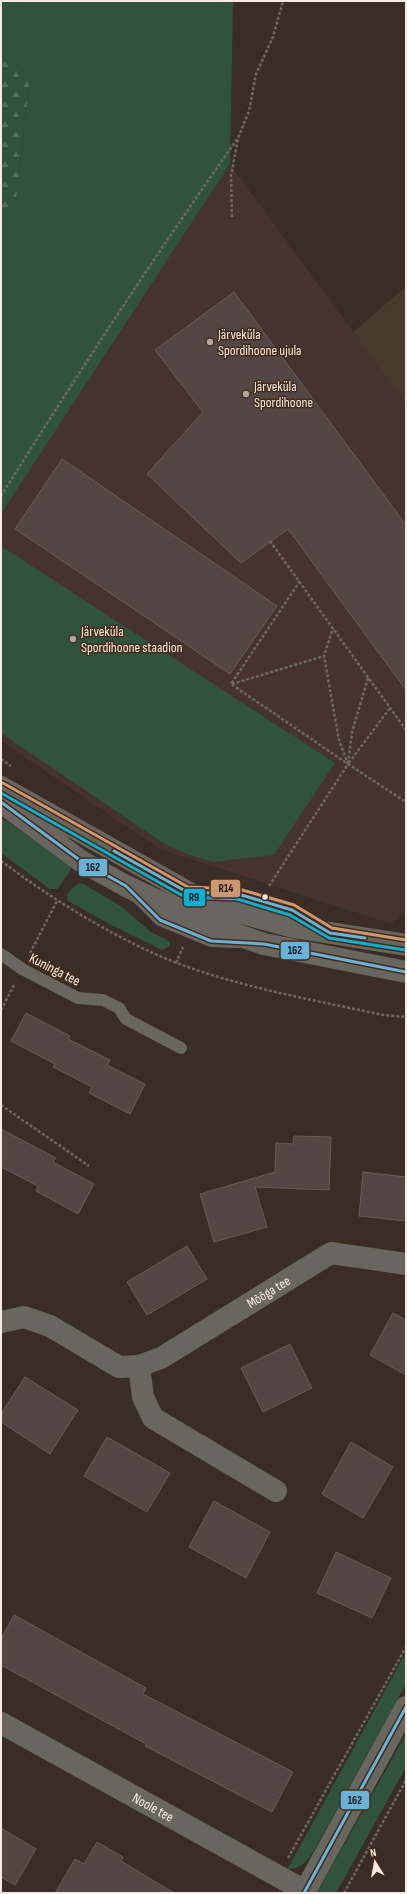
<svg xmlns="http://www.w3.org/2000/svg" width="407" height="1894" font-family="'Sofia Sans Condensed',sans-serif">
<defs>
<pattern id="forest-firs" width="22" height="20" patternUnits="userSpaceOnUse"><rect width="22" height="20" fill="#30543b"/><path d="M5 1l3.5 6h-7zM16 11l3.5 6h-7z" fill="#4f6d57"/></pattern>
</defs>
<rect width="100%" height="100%" fill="#3a2d25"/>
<path fill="#48392d" d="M406,287V404L353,332Z"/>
<path fill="#46332f" d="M230,164L406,404V909L392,924L160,849L1,741V514Z"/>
<path fill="#30543b" d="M1,1H233L230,164L1,514V216L16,201L30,75L1,55Z
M1,546L335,763L274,855L213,862L187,854L163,843L1,733Z
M1,819L8,822L72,867L58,889H50L1,853Z
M82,883L122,907L152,933L166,939L170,943V946L162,950L111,925L68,901L67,895C71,889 75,884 82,883Z
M406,1652V1684L312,1854C305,1864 300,1867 287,1870Z
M406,1734V1767L336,1893H317Z"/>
<path fill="url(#forest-firs)" d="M1,55L30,75L16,201L1,216Z"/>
<path fill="#544743" stroke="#695c57" d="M234,292L406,525V690L288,529L241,563L147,474L203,412L155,350Z
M62,459L277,606L230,674L15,529Z
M26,1013L70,1036L68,1039L110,1060L107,1065L145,1084L130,1114L89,1093L92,1087L53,1067L55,1064L11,1041Z
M1,1129L56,1158L53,1162L94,1184L78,1214L36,1191L38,1186L1,1167Z
M294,1136L331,1137L329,1190L255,1187L267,1227L214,1242L200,1194L275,1172L276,1143L293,1144Z
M363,1172L406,1177V1221L359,1216Z
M187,1246L207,1279L147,1315L127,1282Z
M393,1313L406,1320V1375L370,1355Z
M290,1344L312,1388L263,1412L241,1368Z
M25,1377L78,1410L50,1454L1,1422V1414Z
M107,1437L170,1473L147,1512L84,1476Z
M351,1442L393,1467L363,1518L322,1494Z
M214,1501L270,1532L246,1578L189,1547Z
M336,1552L391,1578L372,1618L317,1593Z
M14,1615L146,1688L143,1694L293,1772L272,1812L145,1746L146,1744L1,1665V1639Z
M1,1828L36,1849L15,1885L1,1877Z
M97,1842L123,1857L121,1861L174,1893H55L75,1859L84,1864Z"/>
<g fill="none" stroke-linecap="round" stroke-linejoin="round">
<path stroke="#6d6861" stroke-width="2.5" stroke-dasharray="3 2" stroke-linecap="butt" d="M232,217L231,176L238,138L249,111L256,74L273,37L283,1
M1,496C77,375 155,255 238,138
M270,541L406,730
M300,581L231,684L348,764L339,740L324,656L333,628
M368,678L352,732L348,764L390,708
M232,684L324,656
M1,759L11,766
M1,861C52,899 117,940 177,963C243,988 314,1000 383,1015L406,1017
M269,886L348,764L406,802
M30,953L57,901
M176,963L183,947
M1,1010L14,985
M1,1105L89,1166
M288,1858L406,1647
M344,1893L406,1780"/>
<path stroke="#69665f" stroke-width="12" d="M195,892L238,894L292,910L318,926
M138,898L160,920L211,941L238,942
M1,954L22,969L78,998L103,1000L119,1008L126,1019L181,1048"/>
<g stroke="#69665f" stroke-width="22">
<path id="s1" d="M1,1322L24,1317L50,1326L119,1367L139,1366L161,1358L331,1253L406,1264"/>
<path d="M139,1366L143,1397L153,1418L276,1491"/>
<path id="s2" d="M1,1723L305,1891"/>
<path d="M304,1893L406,1707"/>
</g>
<path stroke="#69665f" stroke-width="22" d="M1,787L209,904L293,927L406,945
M1,802L81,861L126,886L206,924L264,944L406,972"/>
<defs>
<path id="bus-1" d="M1,802L81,861L126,886L160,920L211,941L264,944L406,972
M114,851L187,892L238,894L292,910L330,933L365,938
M304,1893L406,1707"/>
<path id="bus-2" d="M1,793L185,897L237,899L290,915L329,938L405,950"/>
<path id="bus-3" d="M3,783L188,887L239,889L294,905L332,928L406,940"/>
</defs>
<use href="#bus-1" stroke="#432c1c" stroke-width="6"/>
<use href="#bus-2" stroke="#432c1c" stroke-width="6"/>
<use href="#bus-3" stroke="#432c1c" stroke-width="6"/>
<use href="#bus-1" stroke="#69b3d9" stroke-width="3"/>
<use href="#bus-2" stroke="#0dafd3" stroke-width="3"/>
<use href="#bus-3" stroke="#cd976f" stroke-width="3"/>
</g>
<g fill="#b6a79e" stroke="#432c1c" stroke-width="1.5">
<circle cx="210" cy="342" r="4"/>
<circle cx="246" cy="394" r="4"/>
<circle cx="73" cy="639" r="4"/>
</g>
<circle fill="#f9e9df" stroke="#432c1c" stroke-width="1.5" cx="265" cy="897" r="3.5"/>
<g text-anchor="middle" stroke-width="3" stroke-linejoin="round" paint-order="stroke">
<g font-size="14" fill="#f9e9df" stroke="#432c1c" text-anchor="start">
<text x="218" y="339">Järveküla<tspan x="218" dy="16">Spordihoone ujula</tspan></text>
<text x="254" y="391">Järveküla<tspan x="254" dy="16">Spordihoone</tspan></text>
<text x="81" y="636">Järveküla<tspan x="81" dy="16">Spordihoone staadion</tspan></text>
</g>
<g font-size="14" fill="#f9e9df" stroke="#432c1c">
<text transform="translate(55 969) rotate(27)" y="5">Kuninga tee</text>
<text dy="5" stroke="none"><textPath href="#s1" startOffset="301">Mõõga tee</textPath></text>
<text dy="5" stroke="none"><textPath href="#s2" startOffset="174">Noole tee</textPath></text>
</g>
</g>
<g stroke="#432c1c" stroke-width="1.5">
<rect x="78" y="858" width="30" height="19" rx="4" fill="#69b3d9"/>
<rect x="210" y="879" width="31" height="19" rx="4" fill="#cd976f"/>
<rect x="183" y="888" width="23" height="19" rx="4" fill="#0dafd3"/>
<rect x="280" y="941" width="30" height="19" rx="4" fill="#69b3d9"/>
<rect x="340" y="1790" width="30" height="20" rx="4" fill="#69b3d9"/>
</g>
<g font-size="11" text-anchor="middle" font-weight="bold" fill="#111">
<text x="93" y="871">162</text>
<text x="226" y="892">R14</text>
<text x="194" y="901">R9</text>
<text x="295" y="954">162</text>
<text x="355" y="1804">162</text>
</g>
<rect width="407" height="1894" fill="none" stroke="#f9e9df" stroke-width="4"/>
<g transform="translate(375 1862) rotate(349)" stroke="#432c1c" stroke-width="3" paint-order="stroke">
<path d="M0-3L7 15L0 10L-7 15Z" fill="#f9e9df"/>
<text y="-6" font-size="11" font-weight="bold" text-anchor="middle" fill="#f9e9df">N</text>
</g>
</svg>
